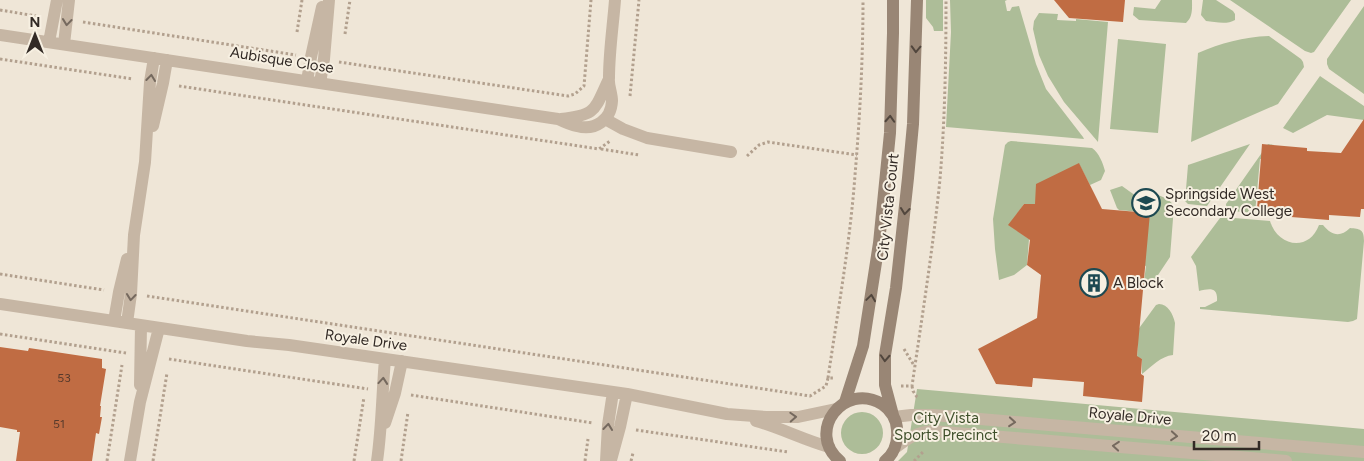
<svg xmlns="http://www.w3.org/2000/svg" width="1364" height="461" font-family="Figtree,sans-serif">
<rect width="100%" height="100%" fill="#efe6d7"/>
<path fill="#adbd98" d="M926,0H943V31H934L933,27L926,18Z
M950,0H1007L1005,1L1007,11H1010L1012,7L1019,6L1036,64L1046,89L1083,137L1084,139L946,127L951,32Z
M1161,0H1192C1192,9 1193,17 1186,23L1139,20L1133,15L1134,7L1155,9Z
M1203,0H1216L1233,11L1235,14V20C1227,25 1215,22 1206,21L1201,15Z
M1230,0H1351L1314,52L1311,53L1305,51Z
M1364,6V94L1329,69L1327,64V59Z
M1039,13L1058,14L1057,20L1076,21V19L1108,22L1098,142L1064,102L1048,76L1039,55L1033,29L1034,21Z
M1269,36L1301,59L1303,62L1304,67L1278,104L1191,142L1198,53C1221,43 1243,37 1269,36Z
M1118,39L1166,44L1158,133L1110,129Z
M1320,76L1364,106V120L1327,115L1293,133L1283,128Z
M1011,141L1092,148C1099,153 1103,163 1105,171L1101,180L1090,185L1079,164L1035,204H1024L1009,225L1029,239L1027,265L1014,275L999,280L995,249L993,219L1005,145L1008,142Z
M1250,144L1207,206L1188,204L1185,201L1188,165Z
M1268,144L1274,145L1272,161L1260,159L1255,213L1231,211C1228,209 1226,208 1226,204Z
M1122,186L1136,196L1141,195L1142,190C1153,194 1168,196 1174,206L1170,257L1154,281H1144L1146,266L1142,265L1150,213L1119,210L1117,208L1110,190Z
M1222,217L1270,221C1278,247 1309,252 1319,225H1323C1331,235 1340,238 1350,228C1360,229 1364,229 1364,241L1357,319L1353,321L1348,322L1200,309V307H1205L1217,301C1218,287 1210,288 1199,291L1196,266L1191,257L1220,218Z
M1159,304C1168,304 1173,314 1175,323L1173,355C1161,356 1151,367 1142,374V359L1137,357L1138,343L1129,342L1156,305Z
M917,389L1364,429V461H898L907,452Z
M841 433a21 21 0 1 1 42 0a21 21 0 1 1-42 0Z"/>
<path fill="#c06c43" d="M1054,0H1125L1123,22L1069,18Z
M1364,119V209H1361L1360,217L1329,215V220L1291,217L1292,211L1257,209L1262,144L1307,148V151L1341,153Z
M1079,163L1102,209L1150,213L1137,356L1142,359L1141,374L1144,376L1142,402L1083,396L1084,382L1033,378L1032,387L996,384L978,349L1037,318L1041,275L1027,265L1030,240L1008,225L1024,204H1035L1036,184Z
M0,347L28,351L29,348L102,359V368L106,369L100,406H101L100,417H102L99,434L96,433L92,461H16L20,432H17V430L0,427Z"/>
<g fill="none" stroke-linecap="round" stroke-linejoin="round">
<path stroke="#b2a08e" stroke-width="3" stroke-dasharray="2.5 2.5" stroke-linecap="butt" d="M0,10L36,16
M83,22L296,55
M297,32L302,0
M345,34L350,0
M0,59L133,79
M339,62L568,96L575,94L584,86L591,0
M179,86L599,149L610,141
M630,96L639,0
M601,149L639,155
M747,156L759,145L768,142L857,155
M0,274L104,290
M147,296L810,396L826,386L828,378H835
M0,334L126,353
M904,349L915,367
M169,359L368,389
M828,378C838,310 850,243 855,175C860,116 863,58 863,0
M901,386H912C922,317 933,248 940,179C945,119 946,60 946,0
M912,386L913,391L917,397L919,398
M411,395L593,423
M636,430L788,452
M107,461L122,365
M153,461L167,373
M354,461L364,397
M401,461L408,412
M585,461L588,439
M631,461L633,453
M914,461L924,451"/>
<path stroke="#c6b6a4" stroke-width="12" d="M605,119L623,129L647,138L731,152"/>
<path stroke="#c6b6a4" stroke-width="12" d="M0,35L558,119C564,122 570,125 577,126C595,131 611,120 612,101C612,93 608,85 609,78C609,52 613,26 615,0
M49,42L57,0
M64,44L69,0
M307,81L311,57L322,7
M320,83L324,59L329,0
M561,119C596,115 594,111 608,81
M153,126L163,83L167,60
M0,304L247,341L289,345L627,394L727,414L766,417H798L836,409
M114,321L119,292L127,259
M127,323L131,294L134,235L145,162L150,82L154,58
M140,385L141,326
M894,417L911,415H933L1364,452
M756,421C781,428 804,440 829,447
M385,423L395,393L402,361
M895,448C907,439 917,432 932,431L1286,461
M611,460L620,427L627,394
M130,461L140,402L159,328
M377,461C382,427 382,393 385,359
M606,461L608,425L613,392"/>
<path stroke="#998675" stroke-width="12" d="M845,402L863,346L879,243L890,133L893,33V0
M893,415L885,385V355L896,288L908,178L913,124L917,0
M840,461C805,432 844,381 882,404C891,410 897,420 897,430C898,442 894,454 885,461"/>
</g>
<defs><path id="oneway-chevron" d="M-2-3.5L2.5 0L-2 3.5" fill="none" stroke-width="1.6" stroke-linecap="round" stroke-linejoin="round" transform="scale(1.25)"/></defs>
<g stroke="#75695e">
<use href="#oneway-chevron" transform="translate(67 22) rotate(96)"/>
<use href="#oneway-chevron" transform="translate(151 78) rotate(-83)"/>
<use href="#oneway-chevron" transform="translate(131 297) rotate(96)"/>
<use href="#oneway-chevron" transform="translate(383 381) rotate(-85)"/>
<use href="#oneway-chevron" transform="translate(793 417) rotate(-3)"/>
<use href="#oneway-chevron" transform="translate(1012 422) rotate(5)"/>
<use href="#oneway-chevron" transform="translate(608 427) rotate(-84)"/>
<use href="#oneway-chevron" transform="translate(1174 436) rotate(5)"/>
<use href="#oneway-chevron" transform="translate(1116 446) rotate(-175)"/>
</g>
<g stroke="#51463d">
<use href="#oneway-chevron" transform="translate(916 49) rotate(92)"/>
<use href="#oneway-chevron" transform="translate(890 119) rotate(-87)"/>
<use href="#oneway-chevron" transform="translate(905 211) rotate(96)"/>
<use href="#oneway-chevron" transform="translate(871 298) rotate(-82)"/>
<use href="#oneway-chevron" transform="translate(885 358) rotate(93)"/>
</g>
<defs>
<symbol id="school-ring" viewBox="-11 -11 22 22"><circle r="9.5" fill="#f7f0e2" stroke="#1d4951" stroke-width="1.5"/><path d="M0-5L7-2L0 1L-7-2ZM-4 1L0 2.5L4 1V4Q0 6-4 4Z" fill="#1d4951"/></symbol>
<symbol id="building-ring" viewBox="-11 -11 22 22"><circle r="9.5" fill="#f7f0e2" stroke="#1d4951" stroke-width="1.5"/><path d="M-4-6H4V6H1V3H-1V6H-4ZM-2.5-4.3h1.7v1.8h-1.7ZM.8-4.3h1.7v1.8H.8ZM-2.5-1h1.7V.8h-1.7ZM.8-1h1.7V.8H.8Z" fill="#1d4951"/></symbol>
</defs>
<g fill-rule="evenodd">
<use href="#school-ring" x="1130" y="187" width="32" height="32"/>
<use href="#building-ring" x="1078" y="267" width="32" height="32"/>
</g>
<g text-anchor="middle" stroke-width="4" stroke-linejoin="round" paint-order="stroke">
<g font-size="12" fill="#563a2c">
<text x="64" y="382">53</text>
<text x="59" y="428">51</text>
</g>
<g font-size="15" fill="#322a25" stroke="#f7f0e2">
<text transform="translate(282 60) rotate(9)" y="5">Aubisque Close</text>
<text transform="translate(888 207) rotate(-84)" y="5">City Vista Court</text>
<text transform="translate(366 340) rotate(8)" y="5">Royale Drive</text>
<text transform="translate(1130 416) rotate(5)" y="5">Royale Drive</text>
</g>
<g font-size="15" fill="#322a25" stroke="#f7f0e2" text-anchor="start">
<text x="1165" y="199">Springside West<tspan x="1165" dy="17">Secondary College</tspan></text>
<text x="1113" y="288">A Block</text>
</g>
<g font-size="15" fill="#3e4f2a" stroke="#f7f0e2">
<text x="946" y="423">City Vista<tspan x="946" dy="17">Sports Precinct</tspan></text>
</g>
</g>
<g transform="translate(35 35)" stroke="#f7f0e2" stroke-width="4" paint-order="stroke">
<path d="M0-4L9 19L0 12L-9 19Z" fill="#322a25"/>
<text y="-8" font-size="14" font-weight="bold" text-anchor="middle" fill="#322a25">N</text>
</g>
<path d="M1194 441v8h65v-8" fill="none" stroke="#322a25" stroke-width="2.5"/>
<text x="1202" y="441" font-size="15" fill="#322a25" stroke="#f7f0e2" stroke-width="4" paint-order="stroke">20 m</text>
</svg>
